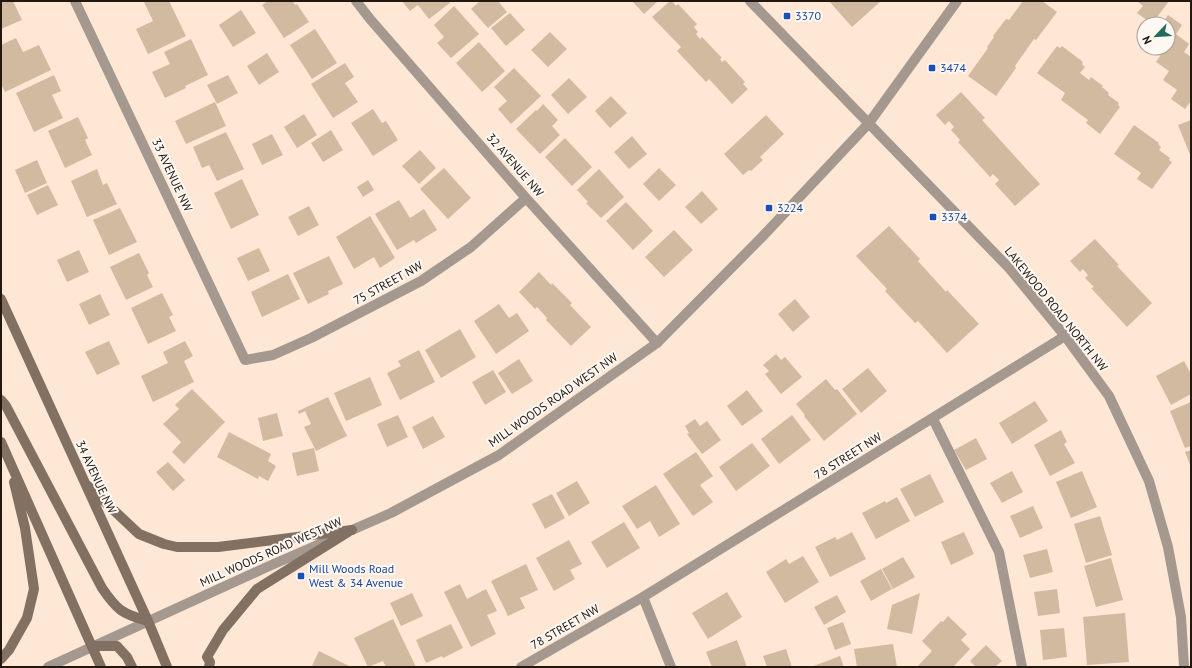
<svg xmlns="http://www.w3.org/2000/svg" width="1192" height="668" font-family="'PT Sans',sans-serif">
<rect width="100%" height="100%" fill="#fee7d4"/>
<path fill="#d2baa0" d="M1,1H13L22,20L1,29Z
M145,1H169L186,36L148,54L136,29L153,21L144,2Z
M268,1H293L295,5L297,4L309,22L284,38L262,5Z
M402,1H450L451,2L429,19L418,5L410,11Z
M480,1H498L507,12L488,28L471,9Z
M632,1H658L644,14Z
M670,1H672L676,6L678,4L697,24L694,27L698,32L696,34L700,39L702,37L722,58L720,59L722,62L725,60L745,82L743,84L748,89L732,104L709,79L706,82L677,51L681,47L652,17Z
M829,1H881L852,27Z
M1023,1H1042L1057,12L1036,40L1034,39L1015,66L1016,68L996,96L968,76L988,48L987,47L994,37L993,36L1006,19L1009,20Z
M1137,1H1169L1152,24L1137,13L1143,6Z
M454,6L479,34L451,58L437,43L444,37L434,25Z
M241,10L256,33L233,47L219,25Z
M510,13L525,30L506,46L491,28Z
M1168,15L1182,25L1176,34L1189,44L1184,52L1191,57V101L1185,109L1171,99L1177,90L1163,80L1169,71L1156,62L1162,53L1155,48H1168V24H1162Z
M315,29L337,63L312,79L290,45Z
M550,32L567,49L548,67L531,50Z
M16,38L23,52L39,45L51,70L5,92L1,84V45Z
M191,39L208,75L185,86L186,88L165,98L152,72L170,64L164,52Z
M479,42L505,71L482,92L456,63Z
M1057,46L1060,48L1062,46L1083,62L1082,64L1085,67L1080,73L1089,80L1091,77L1103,86L1102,87L1109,93L1108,95L1119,103L1118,105L1120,107L1100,134L1086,123L1088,120L1061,100L1065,93L1037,73Z
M267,53L279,72L259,85L247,66Z
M345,63L354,77L345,83L358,102L333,118L311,84Z
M514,68L541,96L511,124L498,109L507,101L494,87Z
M54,75L61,91L52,95L63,118L34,132L16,93Z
M228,75L238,93L217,104L207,85Z
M569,78L587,97L568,114L551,95Z
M961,92L985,118L982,120L1040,184L1015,206L995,184L999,180L993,174L990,177L958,142L960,140L951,130L954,127L949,121L945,125L936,115Z
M611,96L627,113L610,128L595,111Z
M215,102L226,126L186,144L175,121Z
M543,104L558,120L552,126L560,135L540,154L516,129L536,110L537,111Z
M373,109L382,123L386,121L398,140L373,156L351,123Z
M304,114L317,135L297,148L284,127Z
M766,115L784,134L760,157L763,160L751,171L749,170L743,175L724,154Z
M78,117L88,138L85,140L92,155L65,168L48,131Z
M1191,120V157L1178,125Z
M1134,125L1159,143L1158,144L1161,147L1159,150L1170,158L1169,160L1172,162L1152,189L1137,179L1141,173L1114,154Z
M331,130L343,150L323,162L311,143Z
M226,132L244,169L217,181L209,165L202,168L193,147Z
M272,134L283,155L262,165L252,144Z
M632,136L647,154L629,169L614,152Z
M565,138L592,167L572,186L545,157Z
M420,150L436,168L419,184L402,166Z
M37,160L47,183L25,193L15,170Z
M444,168L471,198L448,219L420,189Z
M659,168L676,185L659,201L643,184Z
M97,169L103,185L107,183L117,204L87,217L71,181Z
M599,169L624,197L601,218L586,203L588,202L577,190Z
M242,179L259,215L231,229L214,193Z
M368,180L374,190L363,197L357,187Z
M48,185L58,205L37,215L27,195Z
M702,191L718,209L701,224L685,207Z
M399,200L410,218L424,209L437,230L416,243L414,240L397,250L375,214Z
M626,202L653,231L633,250L606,221Z
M309,206L319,225L298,236L288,217Z
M120,208L137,242L109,255L93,220Z
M370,216L395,258L380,268L374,257L354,269L336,237Z
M889,226L920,259L918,261L946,292L947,290L979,324L947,353L918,321L915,323L885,291L887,289L856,256Z
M674,230L693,250L664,277L645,257Z
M1095,239L1119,265L1117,266L1152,303L1127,327L1091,288L1094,287L1085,278L1088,275L1083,269L1080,272L1070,261Z
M259,248L270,271L248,281L237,258Z
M79,250L89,272L67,282L57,260Z
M139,253L149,273L147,275L153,287L126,300L110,267Z
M329,256L343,284L328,291L329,294L308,304L293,273Z
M539,272L551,285L552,283L572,303L570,305L591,327L571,346L546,320L547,318L537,307L535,309L519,292Z
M288,274L300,299L262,317L251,292Z
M162,293L173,315L169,317L176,331L148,344L131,308Z
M100,294L110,315L89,325L79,304Z
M795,299L810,317L793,332L778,314Z
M499,304L509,318L517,313L529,331L496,354L474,321Z
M460,329L476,357L441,378L425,350Z
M109,341L120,364L97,375L85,352Z
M185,341L193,356L184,361L194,382L153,402L141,376L168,363L163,352Z
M419,350L435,382L400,400L387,373L401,366L398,361Z
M776,354L781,360L785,357L802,377L781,394L765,374L769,371L763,365Z
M519,359L533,381L512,394L498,373Z
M1184,361L1191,374V394L1171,405L1156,376Z
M868,368L887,391L861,413L842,389Z
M493,370L506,392L485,405L472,382Z
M370,377L382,405L346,421L334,393Z
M826,379L835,390L837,389L857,414L824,441L804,416L805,415L796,404Z
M192,389L225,422L184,464L172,452L181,442L163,424L179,409L175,405Z
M747,390L763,411L742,426L727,406Z
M328,397L347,436L316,451L304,427L311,424L305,411L299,414L298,411Z
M1035,401L1048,421L1012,444L999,423Z
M1191,402V446L1185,448L1170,411Z
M277,413L283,436L263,441L258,418Z
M398,415L408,437L387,447L377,424Z
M792,415L811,440L779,464L761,439Z
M433,416L445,437L423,449L412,427Z
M695,419L700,426L707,421L721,440L702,454L687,434L689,433L685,426Z
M1061,430L1067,442L1064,444L1075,463L1050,476L1034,445Z
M229,432L271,454L268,461L276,466L268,481L259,476L258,479L217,457Z
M976,438L987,459L966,470L954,450Z
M752,443L770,466L736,491L719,467Z
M314,448L319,471L297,476L292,453Z
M1191,450V467L1185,452Z
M696,452L713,476L700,485L713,502L693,516L663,474Z
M168,462L185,480L173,491L156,472Z
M1012,471L1023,492L1002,503L990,483Z
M1082,471L1097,507L1071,518L1056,482Z
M930,474L944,502L915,517L900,489Z
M577,481L590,503L569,516L556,493Z
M656,485L680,524L659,537L650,521L637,529L622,506Z
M552,494L565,518L545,529L532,504Z
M897,497L910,521L876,539L862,513L885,501L886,503Z
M1033,506L1043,528L1020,538L1010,516Z
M1100,516L1112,555L1086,563L1074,524Z
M624,522L640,548L607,568L591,542Z
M852,532L866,559L830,577L815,547L835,537L837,540Z
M964,532L974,554L951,565L941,542Z
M569,540L582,564L570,570L575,579L554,591L536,558Z
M1047,549L1053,572L1030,578L1023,555Z
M803,556L819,582L785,603L766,572L786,559L789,564Z
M903,557L915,577L893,589L882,569Z
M1111,558L1123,600L1096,607L1084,566Z
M526,564L538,590L520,598L525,608L508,616L491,581Z
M881,569L892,589L871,601L860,581Z
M460,584L467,599L486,589L497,611L487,615L496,634L471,647L444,592Z
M1057,589L1060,613L1038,616L1034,592Z
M727,592L742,617L708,639L692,613Z
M412,593L423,616L401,626L390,603Z
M920,593L912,634L887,629L892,605Z
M837,595L846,612L824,625L814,607Z
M1125,613L1129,662L1087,665L1083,617Z
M948,616L967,634L961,640L970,649L953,667H917L932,651L922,641L941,621L943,622Z
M393,619L416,667H386L383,661L368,667L354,638Z
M843,622L851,644L835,650L827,628Z
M451,624L463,648L443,658L442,656L426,663L416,640Z
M1064,628L1067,657L1043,660L1040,630Z
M737,640L747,667H712L706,652Z
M893,644L897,667H857L854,649Z
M986,645L1002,661L995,667H976L970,661Z
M786,649L792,667H767L763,656Z
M319,651L351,667H314L312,666Z
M840,656L844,667H811Z"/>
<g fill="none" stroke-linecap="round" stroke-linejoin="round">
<path stroke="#a4988f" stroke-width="10" d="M933,419L999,552L1022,667"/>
<path stroke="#a4988f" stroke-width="10" d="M75,1L245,360L273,355L311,338L421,281L471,247L526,198
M356,1L370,19L526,198L657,343
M643,597L671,667
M521,667L643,597L1065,336"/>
<path stroke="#a4988f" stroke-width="10" d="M750,1L1010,269L1065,336L1109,396L1149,481L1168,547L1181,617L1184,667
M48,667L267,567L391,513L499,455L657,343L762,237L869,123L957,1"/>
<path stroke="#827062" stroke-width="10" d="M1,299L148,621L167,667
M1,400L6,406L102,588C117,610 122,614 148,621
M1,442L101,667
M88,486L139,534L164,544L177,547H218L352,530
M92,646H117L127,657L132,667
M1,659L9,650L27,618L34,589L25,528L14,482
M209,667L210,662L207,657L223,630L257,589L348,532"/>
</g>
<g fill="#1a4fb4" stroke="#fef8f3" stroke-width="1.5">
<rect x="783" y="12" width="8" height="8" rx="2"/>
<rect x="928" y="64" width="8" height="8" rx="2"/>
<rect x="765" y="204" width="8" height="8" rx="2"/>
<rect x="929" y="213" width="8" height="8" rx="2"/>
<rect x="297" y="572" width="8" height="8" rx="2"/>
</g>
<g text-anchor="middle" stroke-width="4" stroke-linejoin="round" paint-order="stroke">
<g font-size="12" fill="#164399" stroke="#fef8f3" text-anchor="start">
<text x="795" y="20">3370</text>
<text x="940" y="72">3474</text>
<text x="777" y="212">3224</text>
<text x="941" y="221">3374</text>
<text x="309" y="573">Mill Woods Road<tspan x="309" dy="14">West &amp; 34 Avenue</tspan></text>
</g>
<g font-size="12" fill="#221810" stroke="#fef8f3">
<text transform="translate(515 165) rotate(49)" y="4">32 AVENUE NW</text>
<text transform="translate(172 175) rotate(65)" y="4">33 AVENUE NW</text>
<text transform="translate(388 283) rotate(-29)" y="4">75 STREET NW</text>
<text transform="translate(1056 309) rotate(51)" y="4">LAKEWOOD ROAD NORTH NW</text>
<text transform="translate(553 400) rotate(-35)" y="4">MILL WOODS ROAD WEST NW</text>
<text transform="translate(848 456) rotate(-32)" y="4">78 STREET NW</text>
<text transform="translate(96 477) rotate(65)" y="4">34 AVENUE NW</text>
<text transform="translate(271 552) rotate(-24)" y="4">MILL WOODS ROAD WEST NW</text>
<text transform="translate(565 627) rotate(-30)" y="4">78 STREET NW</text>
</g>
</g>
<rect width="1192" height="668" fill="none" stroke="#221810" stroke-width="4"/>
<g transform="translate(1156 36) rotate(245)"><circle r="19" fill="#fef8f3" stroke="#a69e98"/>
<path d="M0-3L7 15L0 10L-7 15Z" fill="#236a5f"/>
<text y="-6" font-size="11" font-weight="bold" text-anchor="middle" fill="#221810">N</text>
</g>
</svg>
